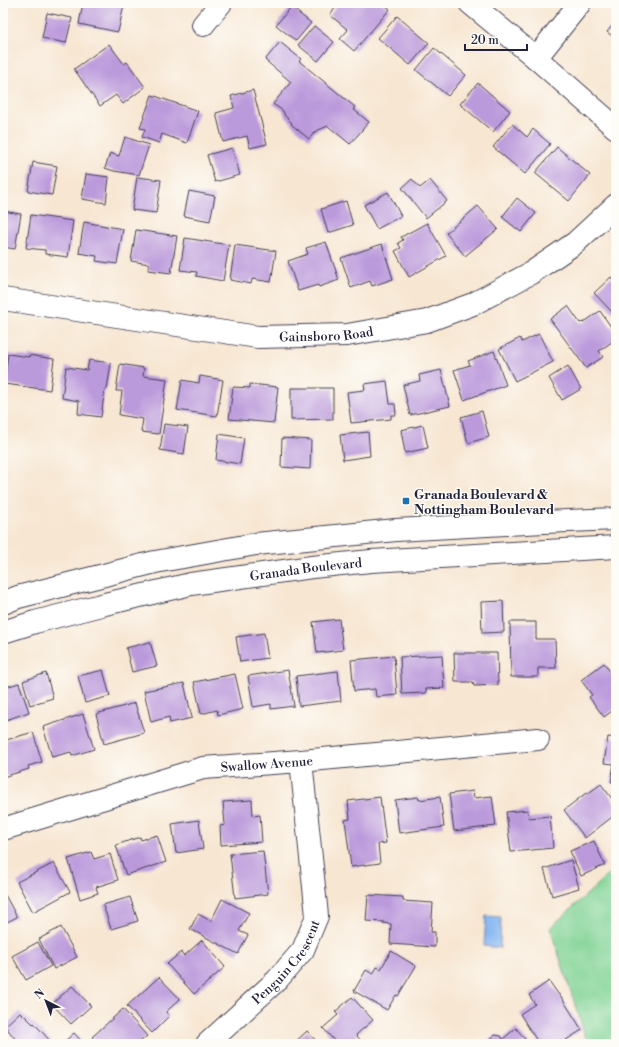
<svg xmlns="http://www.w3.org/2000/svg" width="619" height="1047" font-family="'Libre Bodoni',serif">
<rect width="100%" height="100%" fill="#fdfcf7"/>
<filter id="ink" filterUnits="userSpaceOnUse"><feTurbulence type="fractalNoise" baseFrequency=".025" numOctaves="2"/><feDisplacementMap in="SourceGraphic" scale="8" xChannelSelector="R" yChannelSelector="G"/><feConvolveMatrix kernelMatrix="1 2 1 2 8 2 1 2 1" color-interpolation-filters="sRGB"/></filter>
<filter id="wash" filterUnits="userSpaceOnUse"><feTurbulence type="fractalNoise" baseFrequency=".012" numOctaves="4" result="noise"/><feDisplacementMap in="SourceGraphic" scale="16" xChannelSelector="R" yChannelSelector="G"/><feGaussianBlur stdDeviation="0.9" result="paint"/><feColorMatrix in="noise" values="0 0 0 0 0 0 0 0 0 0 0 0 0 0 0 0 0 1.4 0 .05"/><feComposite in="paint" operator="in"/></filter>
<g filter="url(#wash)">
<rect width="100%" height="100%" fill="#f7e6d2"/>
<path fill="#81d395" stroke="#527a68" d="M616,868V1044H588L550,928Z"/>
<path fill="#85b6f1" stroke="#546c96" d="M486,916L501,917L500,948L484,946Z"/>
<g id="blocks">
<path fill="#bb9adb" d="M83,3H117L124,5L118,32L79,24Z
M339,3H362L364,5L365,3H382L390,9L354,51L340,39L348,30L330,15Z
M291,7L311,23L296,41L276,25Z
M47,13L72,18L66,43L42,38Z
M397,16L429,43L410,65L378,38Z
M616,21V39L607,32Z
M314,26L334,42L318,61L298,45Z
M280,42L301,59L299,61L355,107L353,109L369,122L350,144L328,126L316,131L309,139L291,124L292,123L285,116L283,111L273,104L291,82L265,60Z
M109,44L124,64L127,62L145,87L123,104L116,95L100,106L74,69Z
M434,48L466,75L448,96L416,70Z
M478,83L510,111L493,132L460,104Z
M253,90L267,144L250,148L247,136L223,142L216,113L234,108L231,96Z
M152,95L198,111L187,143L162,134L159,143L142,137L145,129L140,128Z
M512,124L527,137L533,129L550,144L525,174L493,147Z
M125,137L149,145L139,175L114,171L105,168L110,153L119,156Z
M557,147L590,175L569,201L535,173Z
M232,148L240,175L215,182L207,155Z
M33,162L57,166L52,195L28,191Z
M86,174L109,177L106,203L82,199Z
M137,177L161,180L156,213L132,210Z
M412,179L420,188L430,180L447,201L426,218L402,188Z
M189,191L215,196L210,221L184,216Z
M388,192L401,216L377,229L364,205Z
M517,198L536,213L521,232L502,217Z
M346,201L353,225L328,233L321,209Z
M478,206L498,229L465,256L446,233Z
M3,211L21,214L15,249L3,247Z
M31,215L73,221L68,257L45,254V250L26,248Z
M84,222L123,229L117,264L96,261L97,256L79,253Z
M427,223L446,256L409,277L395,251L401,248L398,243L403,240L401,237Z
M136,230L177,236L171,273L148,270L149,264L131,261Z
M185,238L229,245L223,281L196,276L197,272L180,270Z
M326,242L339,280L319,287L318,285L298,291L288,261L308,254L306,248Z
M382,244L393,279L372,286L370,281L351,288L341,258Z
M235,245L276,251L271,282L252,279L251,284L230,280Z
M611,277L616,283V308L612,312L594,293Z
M568,306L580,323L582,322L583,323L600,311L616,334V339L599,351L603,357L586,368L550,319Z
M539,334L553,362L515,381L499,349L520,338L522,342Z
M494,351L506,385L464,400L454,370L470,365L468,361Z
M8,354L29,357V355L54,359L50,390L4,384Z
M89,360L111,363L107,389H105L101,417L78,414L79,401L62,398L66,367L87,370Z
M120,364L144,368L143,376L167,379L159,434L141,432L143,419L119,415L122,391H116Z
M568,366L581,389L562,400L549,378Z
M441,370L450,406L410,415L403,385L420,381L419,375Z
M200,376L223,380L217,416L177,410L182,380L199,383Z
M387,381L390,404H395L396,415H391V419L351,423L347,392L365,390L364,384Z
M250,384L278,387L274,423L229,419L233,387L250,388Z
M291,388H333V419L291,420Z
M482,411L489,437L468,443L461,417Z
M164,424L188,427L184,454L160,450Z
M423,425L428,448L405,453L401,430Z
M368,432L370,456L343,460L340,435Z
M219,434L244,438L240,464L216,460Z
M282,438L311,440L310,469L281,467Z
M503,601L504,632L482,633L481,602Z
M339,619L343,650L317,653L313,622Z
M510,622H536V639H555L556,668H538V677H511Z
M264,633L268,658L240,662L236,637Z
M150,642L157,666L132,672L126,648Z
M454,653H497L498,685L474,686L473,682H455Z
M442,655L444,688L426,689V693L402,694L400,657Z
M394,656L397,695L376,697L375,689L354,691L351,660Z
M604,663L616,680V708L604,717L589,697L592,695L581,680Z
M103,670L110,696L85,703L78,676Z
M288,670L294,706L271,709V704L253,707L248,676Z
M338,671L341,701L299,706L296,676Z
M46,673L53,698L30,705L23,681Z
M235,674L243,709L218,715L217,710L201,714L194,682Z
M19,683L29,712L6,720L3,712V688Z
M184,683L192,718L170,723L169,717L151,722L144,691Z
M135,703L144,733L104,744L96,714Z
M83,714L94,749L72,756L71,752L52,757L43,727Z
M33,732L42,762L28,766L29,769L3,777V741Z
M608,737L616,738V783L611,782L614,764L604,763Z
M601,784L616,804V814L585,838L564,810L586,793L587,794Z
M473,791L474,798L492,796L496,826L454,831L449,794Z
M380,797L386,843L378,844L380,863L351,867L345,820L350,819L348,801Z
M418,797L419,800L440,797L444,827L399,833L395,800Z
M252,800L253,816L260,815L262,842L221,845L220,826L225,825L223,802Z
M528,810L529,818L550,816L553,848L511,852L506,812Z
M199,820L203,849L176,853L172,824Z
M157,835L166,862L126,875L116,845L140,837L141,840Z
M594,841L605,865L581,876L570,851Z
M263,851L268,894L235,898L230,854Z
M91,852L94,859L110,854L118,880L96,887L98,893L80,899L68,859Z
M571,860L579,888L552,896L544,869Z
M54,863L70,892L33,912L17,882Z
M5,895L17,917L3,924V896Z
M368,895L403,897V901L433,903L431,932H435V947L390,944L391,924L383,923L384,922L366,921Z
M130,897L138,921L111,929L103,905Z
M222,899L249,913L239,931L248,935L238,954L190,929L198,914L211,921Z
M61,927L77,957L54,969L39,939Z
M202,940L225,967L194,994L167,964L181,952L184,956Z
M38,942L51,966L26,980L12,956Z
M391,951L416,966L398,996L396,995L387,1010L354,991L366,970L373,974L377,967L381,969Z
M159,977L180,999L166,1012L169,1016L152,1033L127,1006Z
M549,981L559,995H560L582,1030L566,1040L569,1044H539L520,1014L535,1004L529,995Z
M72,986L91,1006L71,1024L52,1004Z
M352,997L373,1020L356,1035L364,1044H348L347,1043L346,1044H337L323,1028L338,1015L335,1012Z
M123,1009L147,1036L137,1044H98L92,1037Z
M20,1012L24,1016H25L33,1024L34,1023L51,1042L49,1044H17L14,1041L16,1040L5,1026Z
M516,1028L529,1044H489V1040L495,1035L501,1036L503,1039Z
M307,1031L319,1044H293Z
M74,1033L84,1044H62Z"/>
</g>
</g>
<g filter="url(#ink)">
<use href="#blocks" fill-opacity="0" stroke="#423f52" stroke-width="1"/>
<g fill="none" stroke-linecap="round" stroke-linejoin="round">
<defs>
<g id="minor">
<path d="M470,3L536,58L616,128"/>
<path d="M203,25L221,3"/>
<path d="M536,58L580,3"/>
<path id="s1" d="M3,299L258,337L347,335L427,321L473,304L531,273L575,243L616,205"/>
<path id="s2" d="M3,829L203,768L301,761L538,739"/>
<path id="s3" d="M207,1044L277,980L303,950L317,916L301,761"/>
</g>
<g id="major">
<path d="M3,603L18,597L155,562L256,544L396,530L544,522L616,519"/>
<path id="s4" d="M3,632L35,622L105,604L191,584L312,567L371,561L616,547"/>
</g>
</defs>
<use href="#minor" stroke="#423f52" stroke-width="24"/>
<use href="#major" stroke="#423f52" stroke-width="24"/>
<use href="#minor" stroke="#fff" stroke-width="22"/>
<use href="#major" stroke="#fff" stroke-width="22"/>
</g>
</g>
<rect fill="#1f6fb2" stroke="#fdfcf7" stroke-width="1.5" x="402" y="497" width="8" height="8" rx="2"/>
<g text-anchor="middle" stroke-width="3" stroke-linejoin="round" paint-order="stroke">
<g font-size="13" fill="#22223b" stroke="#fdfcf7">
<text dy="5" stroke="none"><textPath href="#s1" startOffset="326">Gainsboro Road</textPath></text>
<text dy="5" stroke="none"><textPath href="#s4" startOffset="310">Granada Boulevard</textPath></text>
<text dy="5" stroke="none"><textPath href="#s2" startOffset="273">Swallow Avenue</textPath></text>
<text dy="5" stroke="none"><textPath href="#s3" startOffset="115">Penguin Crescent</textPath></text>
</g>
<g font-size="13" font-weight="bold" fill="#22223b" stroke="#fdfcf7" text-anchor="start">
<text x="414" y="499">Granada Boulevard &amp;<tspan x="414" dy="15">Nottingham Boulevard</tspan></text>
</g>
</g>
<rect width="619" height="1047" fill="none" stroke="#fdfcf7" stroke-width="16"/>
<g transform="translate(46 1001) rotate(318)" stroke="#fdfcf7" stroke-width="3" paint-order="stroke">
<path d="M0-3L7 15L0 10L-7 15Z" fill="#22223b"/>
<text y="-6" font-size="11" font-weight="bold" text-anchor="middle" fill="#22223b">N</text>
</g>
<path d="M465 44v6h62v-6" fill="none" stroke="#22223b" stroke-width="2"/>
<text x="471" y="44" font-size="12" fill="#22223b" stroke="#fdfcf7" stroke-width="3" paint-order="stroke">20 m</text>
</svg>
